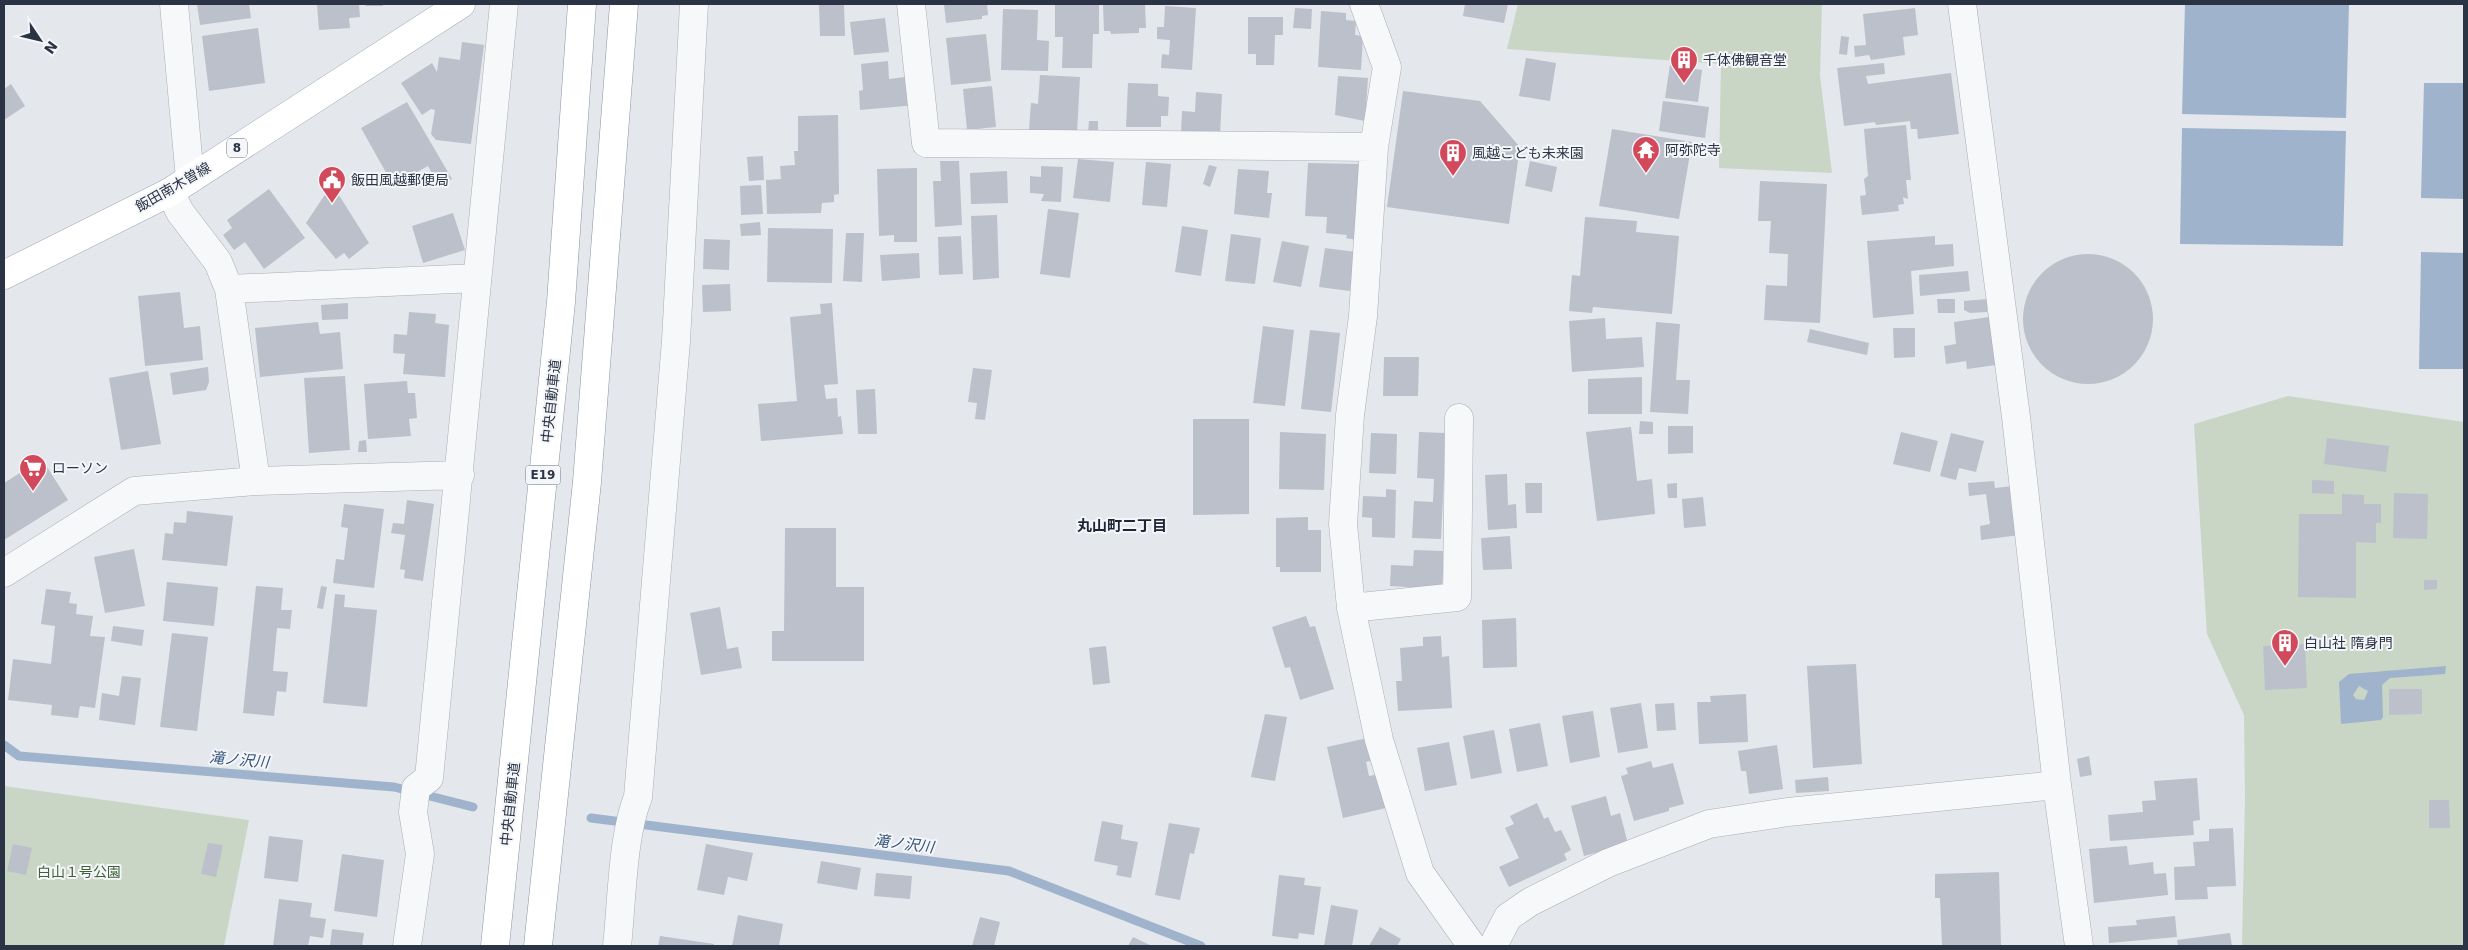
<svg xmlns="http://www.w3.org/2000/svg" width="2468" height="950" font-family="'DejaVu Sans','Noto Sans JP',sans-serif">
<rect width="100%" height="100%" fill="#e4e7ec"/>
<path fill="#c9d6c5" d="M1518,4H1822L1820,76L1832,173L1719,168L1721,64L1507,49Z
M2288,396L2464,422V946H2242L2245,798L2244,715L2207,634L2194,424Z
M4,786L249,820L224,946H4Z"/>
<path fill="#9fb4cc" fill-rule="evenodd" d="M2185,4H2349L2346,118L2182,114Z
M2424,83H2464V199L2421,198Z
M2182,128L2346,131L2343,246L2180,244Z
M2421,252L2464,253V369H2419Z
M2446,666L2445,674L2390,678L2382,685L2383,717L2381,720L2341,724L2339,682L2349,674ZM2359,686L2368,691L2364,700L2356,699L2353,695Z"/>
<g fill="none" stroke-linecap="round" stroke-linejoin="round">
<path stroke="#9fb4cc" stroke-width="9" d="M4,745L19,756L394,787L473,807
M591,818L1009,871L1201,946"/>
</g>
<path fill="#bbc0ca" d="M197,4H249L251,18L200,25Z
M317,4H359L360,17L349,18L350,28L319,30Z
M365,4H383V6H366Z
M819,4H844L845,36H820Z
M944,4H987L988,15L982,16V19L946,23Z
M1055,4L1099,5V34H1093L1092,68H1062L1063,37H1055Z
M1103,4H1145L1146,28H1139V33L1111,34L1110,31H1104Z
M1465,4H1508L1504,23L1463,16Z
M1165,6L1196,8L1192,70L1161,68L1162,54L1169,55L1170,40L1157,39V27H1164Z
M1295,8L1312,9L1311,29L1293,28Z
M1915,8L1918,35L1903,37L1905,55L1871,60L1869,55L1855,57L1854,46L1866,45L1863,14Z
M1003,9L1038,10L1037,40L1049,41L1048,71L1001,70Z
M1321,11L1346,13V20L1356,21L1355,35L1363,36L1361,70L1318,67Z
M1248,17H1283V35H1275L1274,65H1256V54H1248Z
M885,18L889,52L854,55L850,22Z
M258,28L265,83L209,91L202,36Z
M986,34L991,81L951,85L946,38Z
M1841,36L1849,37L1847,55L1839,54Z
M462,42L484,45L471,144L436,140L431,134L435,110L431,109L422,115L401,83L432,63L437,72L439,57L460,60Z
M1526,58L1556,63L1550,101L1519,96Z
M888,61L889,79L913,76L916,105L860,110L859,91L863,90L861,64Z
M1884,63L1885,74L1866,76L1868,84L1951,73L1959,134L1918,139L1917,129H1911L1910,121L1876,125L1875,122L1844,126L1837,68Z
M1670,65L1702,70L1698,102L1665,98Z
M1040,75L1080,77L1077,133L1029,130L1031,103L1038,104Z
M1338,76L1368,78L1365,121L1335,115Z
M1128,83L1158,84V96L1169,97L1168,116H1161V127H1126Z
M11,84L25,106L4,120V89Z
M992,86L996,127L967,130L963,89Z
M1403,91L1480,101L1520,147L1509,224L1387,207Z
M1196,92L1222,94L1220,136L1181,133L1182,111L1195,112Z
M1663,101L1709,107L1705,138L1659,131Z
M407,102L452,179L439,186L428,166L393,185L361,128Z
M838,115L839,194L834,195V202L822,203L821,213L767,214L766,180L781,179L780,166L795,165L794,151H798V116Z
M1089,121H1098V133H1088Z
M1906,125L1911,180H1906L1908,199L1903,197L1904,204L1898,205L1899,211L1862,215L1860,196L1866,195L1864,179L1868,176L1864,129Z
M1612,129L1692,142L1679,219L1599,206Z
M763,156L764,180L749,181L747,157Z
M1078,159L1114,162L1110,202L1073,198Z
M940,161H959L962,225L935,227L933,181H941Z
M1530,161L1557,167L1552,192L1525,186Z
M1146,162L1171,164L1167,207L1142,205Z
M1308,163L1360,164L1357,240L1346,238L1347,235L1326,233L1327,217L1305,216Z
M1209,165L1217,167L1210,187L1203,184Z
M1041,166L1063,167L1061,202L1041,201L1044,194L1030,193V176L1041,177Z
M917,168V242H894V235L879,236L877,169Z
M1238,169L1269,171L1267,193H1272L1269,218L1234,214Z
M1007,171L1008,203L971,204L970,173Z
M1760,181L1827,184L1820,323L1764,320L1766,285L1787,286L1788,254L1769,253L1771,221H1758Z
M332,184L369,243L349,259L344,253L336,259L306,223Z
M761,185L763,214L741,215L740,186Z
M269,189L305,238L264,269L245,242L234,250L223,235L232,228L227,220Z
M1048,209L1079,213L1070,278L1040,274Z
M453,213L465,250L423,263L412,226Z
M997,215L999,278L973,280L971,216Z
M1585,217L1637,221L1636,232L1679,236L1672,314L1593,307L1592,313L1569,311L1572,275L1580,276Z
M760,222L761,235L741,236L740,224Z
M1182,226L1208,230L1201,276L1175,272Z
M768,228L833,229L832,283L767,282Z
M846,233H864L862,282L843,281Z
M1231,234L1261,238L1255,284L1225,281Z
M961,236L963,274L939,275L938,237Z
M1935,236V245L1953,244L1954,266L1911,271L1914,314L1873,318L1867,241Z
M704,239L730,240L729,270L703,269Z
M1282,241L1309,246L1301,287L1273,282Z
M1325,248L1356,252L1350,291L1319,287Z
M919,253L920,278L882,281L880,255Z
M2023 319a65 65 0 1 1 130 0a65 65 0 1 1-130 0Z
M1968,271L1970,291L1920,296L1919,275Z
M730,284L731,311L703,312L702,285Z
M180,292L184,328L200,326L203,360L145,366L138,296Z
M1937,299H1955V313H1938Z
M1987,299V312L1970,313L1964,310V301Z
M348,303V319L322,320L321,305Z
M832,303L838,384L824,385L826,399L837,398L838,417L841,416L843,434L761,441L758,404L797,401L790,317L821,314L820,304Z
M409,312L436,314L435,323L449,325L445,377L403,374L405,354L393,353L394,334L407,335Z
M1989,317L1996,365L1967,369L1966,361L1946,364L1944,346L1956,344L1954,322Z
M1605,318L1606,339L1642,337L1644,367L1572,372L1569,321Z
M318,322L320,334L340,332L343,369L260,377L255,328Z
M1656,322L1680,324L1676,380H1690L1688,414L1650,412Z
M1263,326L1294,330L1285,406L1253,403Z
M1893,328H1915V357L1894,358Z
M1810,329L1869,343L1867,355L1807,342Z
M1310,330L1340,333L1331,412L1301,409Z
M1384,357H1419L1418,396H1383Z
M208,367L209,382L206,390L173,395L170,373Z
M973,368L992,370L985,420L975,419L977,403L968,402Z
M148,371L161,444L121,450L109,378Z
M345,376L350,450L309,453L304,378Z
M1642,377V414H1588V379Z
M407,381L408,393H415L417,418L409,419L411,436L368,439L364,384Z
M875,389L877,434H858L856,390Z
M1193,419H1249V514L1193,515Z
M1640,421L1653,422V434H1639Z
M1668,426H1693V453L1668,454Z
M1631,427L1637,481L1652,479L1655,514L1597,521L1586,432Z
M1280,432L1326,434L1324,490L1279,489Z
M1419,432L1446,433L1441,539L1412,538L1414,501L1433,502L1434,479L1417,478Z
M1901,432L1938,441L1930,472L1893,464Z
M1371,433L1397,434L1396,474L1369,473Z
M1951,433L1984,441L1976,472L1959,468L1956,480L1940,476Z
M2327,438L2389,446L2386,472L2324,464Z
M366,440L367,452H358L359,441Z
M42,459L68,500L4,540V483Z
M1507,474L1508,505L1516,504L1517,528L1488,530L1485,475Z
M2312,480L2334,481V494L2312,493Z
M1994,481L1995,488L2013,486L2019,535L1981,540L1980,526L1990,524L1986,494L1969,496L1968,483Z
M1525,483H1542V513H1526Z
M1677,483V498H1668L1667,484Z
M1386,489L1396,490L1395,538L1372,537V518L1362,517L1363,496L1386,497Z
M2394,493L2428,494L2427,539L2393,538Z
M2342,494L2364,495V504H2381V523H2376V543L2356,542V598L2298,597L2299,514H2342Z
M1703,497L1706,526L1684,528L1682,499Z
M407,500L434,504L423,581L404,578L405,570L400,569L405,535L391,533L393,523L404,524Z
M344,504L384,509L374,588L333,583L336,559L344,560L348,528L341,527Z
M187,511L233,516L227,566L162,560L165,533L173,534L174,522L186,523Z
M1308,517V530H1321V572H1280V567H1276V518Z
M785,528H836V587H864V661H772V631H784Z
M1510,536L1512,569L1483,570L1481,538Z
M134,549L145,606L105,613L94,557Z
M1414,550L1444,551L1442,589L1390,586L1391,565L1413,566Z
M2424,580H2437V589L2424,590Z
M167,582L218,587L214,626L163,621Z
M256,586L283,588L281,610H292L290,629L277,628L273,671L288,672L286,692L277,691L274,716L243,713Z
M321,586L327,587L323,609L317,608Z
M46,589L71,592L69,603L77,604L76,614L93,616L90,636L105,637L95,708L80,706L78,718L51,715L52,705L8,700L13,659L51,664L55,626L41,624Z
M335,594L345,595L344,607L377,610L367,707L323,703Z
M720,607L727,649L738,647L742,668L701,675L690,613Z
M1306,616L1310,627L1315,626L1334,689L1300,700L1290,667L1285,668L1272,627Z
M1516,618L1517,667L1483,668L1482,620Z
M113,626L144,630L142,646L111,641Z
M172,633L208,637L197,731L160,727Z
M1441,636L1442,657L1449,656L1452,708L1398,711L1396,681H1402L1400,648L1423,646V637Z
M2305,644L2307,688L2265,690L2263,646Z
M1106,646L1110,683L1093,685L1089,648Z
M1856,664L1862,764L1813,768L1807,666Z
M122,676L141,678L135,725L99,720L102,693L119,696Z
M2389,689H2422V714L2389,715Z
M1746,694L1748,742L1699,744L1697,702H1711L1710,696Z
M1641,703L1648,748L1618,753L1610,708Z
M1674,703L1676,730L1657,731L1655,704Z
M1593,711L1600,757L1570,763L1562,716Z
M1265,714L1287,717L1275,781L1251,777Z
M1540,723L1548,766L1517,772L1509,729Z
M1494,730L1502,773L1471,779L1463,736Z
M1372,737L1377,759L1366,762L1369,776L1379,774L1386,808L1343,818L1327,747Z
M1449,742L1457,785L1425,791L1417,748Z
M1777,745L1783,789L1749,794L1746,771H1741L1738,751Z
M2089,756L2092,775L2080,777L2077,759Z
M1651,761L1653,768L1673,763L1684,804L1669,808V811L1634,821L1621,776L1628,774L1626,768Z
M1828,777L1829,791L1796,793L1795,780Z
M2197,778L2200,820L2193,821L2194,835L2110,841L2108,815L2143,812L2142,801L2156,800L2154,781Z
M1606,796L1611,816L1620,813L1628,844L1584,856L1571,806Z
M2429,800H2449L2450,828H2429Z
M1537,803L1544,819L1548,817L1555,832L1561,830L1571,850L1564,854L1567,860L1509,887L1499,867L1519,858L1505,828L1514,824L1510,816Z
M1102,821L1123,825L1121,839L1138,842L1131,878L1116,875L1118,866L1094,861Z
M1169,823L1200,828L1194,854L1190,853L1180,900L1155,895Z
M2233,828L2236,886L2207,887L2208,899L2175,900L2174,867L2195,866L2193,842L2209,841V829Z
M269,836L303,840L298,882L264,878Z
M208,843L223,845L216,877L201,874Z
M13,844L32,848L26,875L7,871Z
M706,844L753,853L747,881L728,877L724,895L697,890Z
M2127,846L2129,865L2153,862L2154,874L2166,873L2168,895L2094,903L2089,849Z
M342,854L384,860L377,917L334,911Z
M821,861L861,868L857,890L817,883Z
M1999,872L2001,946H1942L1940,898H1935V874Z
M876,873L912,876L910,899L874,896Z
M1279,875L1305,878L1304,885L1321,887L1314,935L1299,933L1298,939L1272,936Z
M279,899L312,903L310,917L326,919L323,938L310,936L308,946H273Z
M1331,905L1358,910L1352,946H1324Z
M738,915L783,924L779,946H732Z
M2175,916L2177,937L2109,943L2108,927L2137,925L2136,920Z
M980,917L1000,922L994,946H972Z
M1380,927L1401,939L1397,946H1369Z
M332,929L364,933L362,946H330Z
M2230,933L2232,946H2178L2177,940Z
M660,936L714,944V946H658Z
M1133,937L1152,946H1128Z"/>
<g fill="none" stroke-linecap="round" stroke-linejoin="round">
<defs>
<path id="minor" d="M174,4L190,179
M911,4L926,143L1374,147
M1364,4L1387,67L1374,147L1363,316L1350,415L1343,524L1351,608L1379,740L1420,873L1472,946
M1962,4L2016,417L2057,785L2079,946
M170,192L180,212L218,262L229,289L256,481
M229,289L477,278
M4,573L134,491L256,481L460,475
M1351,608L1457,597L1459,418
M407,946L420,854L413,812L416,788L429,778L504,4
M617,946C622,902 622,837 638,797L676,341L694,4
M1493,946L1508,917L1530,902L1608,863L1709,824L1788,812L2057,785"/>
<path id="major" d="M4,275L170,192L461,4"/>
<path id="highway" d="M495,946L561,302L582,4
M538,946L587,482L624,4"/>
</defs>
<use href="#minor" stroke="#a9aeb7" stroke-width="29"/>
<use href="#major" stroke="#a3abb8" stroke-width="29"/>
<use href="#highway" stroke="#8b94a3" stroke-width="29"/>
<use href="#minor" stroke="#f7f8fa" stroke-width="28"/>
<use href="#major" stroke="#fff" stroke-width="28"/>
<use href="#highway" stroke="#fff" stroke-width="28"/>
</g>
<defs>
<symbol id="building-pin" viewBox="-11 -11 22 30"><path d="M0 17L-7.5 6A9.5 9.5 0 1 1 7.5 6Z" fill="#d1495b" stroke="#f4f6f9"/><path d="M-4-6H4V6H1V3H-1V6H-4ZM-2.5-4.3h1.7v1.8h-1.7ZM.8-4.3h1.7v1.8H.8ZM-2.5-1h1.7V.8h-1.7ZM.8-1h1.7V.8H.8Z" fill="#fff"/></symbol>
<symbol id="temple-pin" viewBox="-11 -11 22 30"><path d="M0 17L-7.5 6A9.5 9.5 0 1 1 7.5 6Z" fill="#d1495b" stroke="#f4f6f9"/><path d="M0-6L5-2H3V0L6.5 2.5H4V6H1.5V3h-3V6H-4V2.5H-6.5L-3 0V-2H-5Z" fill="#fff"/></symbol>
<symbol id="civic-pin" viewBox="-11 -11 22 30"><path d="M0 17L-7.5 6A9.5 9.5 0 1 1 7.5 6Z" fill="#d1495b" stroke="#f4f6f9"/><path d="M-.6-6.5H3V-4.5H.6V-3L4-1V1h2V6H-6V1h2V-1L-.6-3ZM-1.2 2.5V6h2.4V2.5Z" fill="#fff"/></symbol>
<symbol id="supermarket-pin" viewBox="-11 -11 22 30"><path d="M0 17L-7.5 6A9.5 9.5 0 1 1 7.5 6Z" fill="#d1495b" stroke="#f4f6f9"/><path d="M-6-5.5h2.5l.6 2H6L4.5 2H-2.5L-4.4-4H-6ZM-1.5 3.2a1.3 1.3 0 1 0 .1 0ZM3 3.2a1.3 1.3 0 1 0 .1 0Z" fill="#fff"/></symbol>
</defs>
<g fill-rule="evenodd">
<use href="#building-pin" x="1668" y="44" width="32" height="43"/>
<use href="#temple-pin" x="1630" y="134" width="32" height="43"/>
<use href="#building-pin" x="1437" y="137" width="32" height="43"/>
<use href="#civic-pin" x="316" y="164" width="32" height="43"/>
<use href="#supermarket-pin" x="17" y="452" width="32" height="43"/>
<use href="#building-pin" x="2269" y="627" width="32" height="43"/>
</g>
<g text-anchor="middle" stroke-width="4" stroke-linejoin="round" paint-order="stroke">
<g fill="#f4f6f9" stroke="#676e7b" stroke-width="1">
<rect x="227" y="138.5" width="20" height="19" rx="4"/>
<rect x="525.5" y="465.5" width="35" height="19" rx="4"/>
</g>
<g font-size="12" font-weight="bold" fill="#2b3445">
<text x="237" y="152">8</text>
<text x="543" y="479">E19</text>
</g>
<g font-size="14" fill="#2b3445" stroke="#f4f6f9" text-anchor="start">
<text x="1703" y="65">千体佛観音堂</text>
<text x="1665" y="155">阿弥陀寺</text>
<text x="1472" y="158">風越こども未来園</text>
<text x="351" y="185">飯田風越郵便局</text>
<text x="52" y="473">ローソン</text>
<text x="2304" y="648">白山社 隋身門</text>
</g>
<g font-size="14" fill="#2b3445" stroke="#f4f6f9">
<text transform="translate(173 187) rotate(-30)" y="5">飯田南木曽線</text>
<text transform="translate(551 401) rotate(-84)" y="5">中央自動車道</text>
<text transform="translate(510 804) rotate(-84)" y="5">中央自動車道</text>
</g>
<g font-size="14" fill="#3f6138" stroke="#f4f6f9">
<text x="79" y="877">白山１号公園</text>
</g>
<g font-size="15" font-weight="bold" fill="#1d2536" stroke="#f4f6f9">
<text x="1122" y="531">丸山町二丁目</text>
</g>
<g font-size="15" font-style="italic" fill="#34527a" stroke="#f4f6f9">
<text transform="translate(239 760) rotate(5)" y="5">滝ノ沢川</text>
<text transform="translate(904 844) rotate(7)" y="5">滝ノ沢川</text>
</g>
</g>
<rect width="2468" height="950" fill="none" stroke="#2b3445" stroke-width="10"/>
<g transform="translate(40 40) rotate(125)" stroke="#f4f6f9" stroke-width="4" paint-order="stroke">
<path d="M0-4L9 19L0 12L-9 19Z" fill="#2b3445"/>
<text y="-8" font-size="14" font-weight="bold" text-anchor="middle" fill="#2b3445">N</text>
</g>
</svg>
